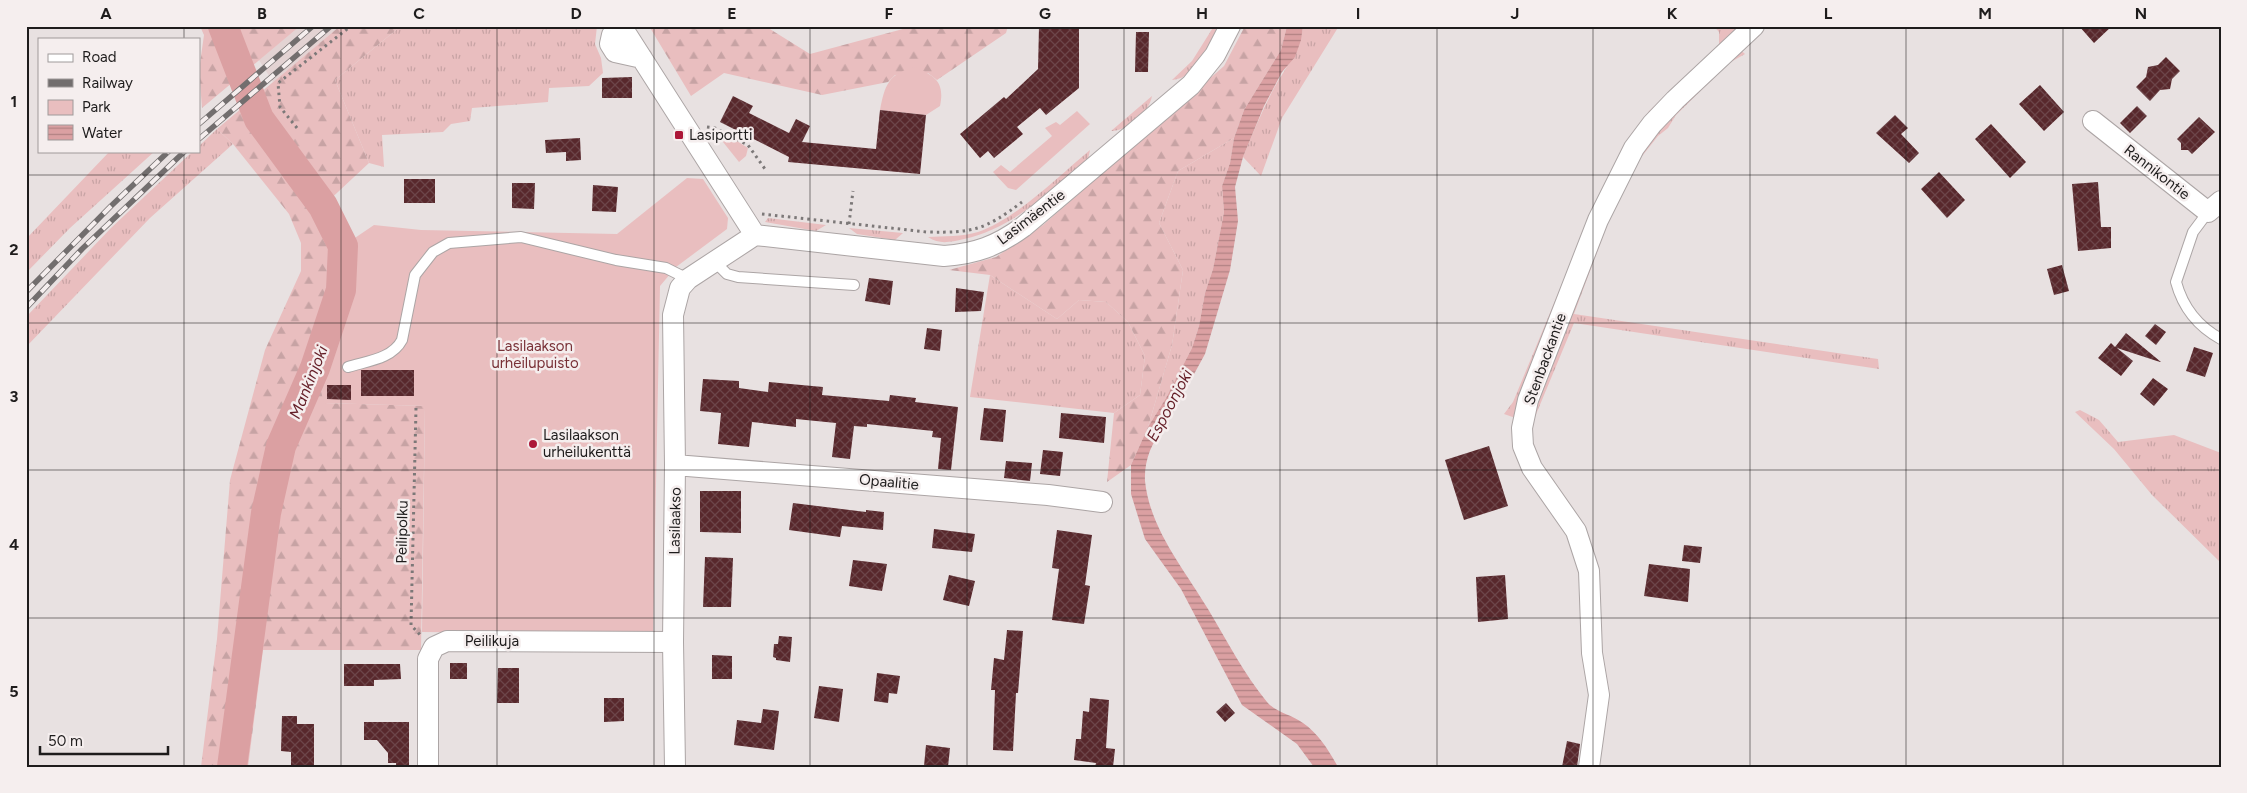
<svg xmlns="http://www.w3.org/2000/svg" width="2247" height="793" font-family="Figtree,sans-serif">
<defs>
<pattern id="grass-tufts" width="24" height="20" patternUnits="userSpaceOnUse" patternTransform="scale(1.25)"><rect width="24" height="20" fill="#e9bebf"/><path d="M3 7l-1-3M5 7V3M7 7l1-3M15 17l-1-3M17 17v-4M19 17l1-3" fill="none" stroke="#c7a3a4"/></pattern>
<pattern id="forest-firs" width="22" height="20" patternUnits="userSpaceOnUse" patternTransform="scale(1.25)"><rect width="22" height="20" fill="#e9bebf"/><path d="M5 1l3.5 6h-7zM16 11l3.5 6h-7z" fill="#c7a3a4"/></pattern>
<pattern id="water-rules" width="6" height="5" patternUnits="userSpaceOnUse" patternTransform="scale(1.25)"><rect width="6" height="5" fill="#dba0a2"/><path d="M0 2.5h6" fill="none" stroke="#b18283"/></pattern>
<pattern id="building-cross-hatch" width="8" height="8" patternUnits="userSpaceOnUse" patternTransform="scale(1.25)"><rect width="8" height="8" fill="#58282c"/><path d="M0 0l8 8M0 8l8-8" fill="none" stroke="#6c4549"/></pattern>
</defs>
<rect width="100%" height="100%" fill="#e8e1e1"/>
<path fill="#e3d3d3" d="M300,26H340L273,82L259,60Z"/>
<path fill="url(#grass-tufts)" d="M401,26H597L595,44L601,58L603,73L589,86L549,88L548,102L472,108L470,121L451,124L443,132L382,135L384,167L369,163L335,80Z
M1214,26H1222C1210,45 1197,78 1172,80L1192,61Z
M1303,26H1339L1282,118L1261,176L1243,157C1252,135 1261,113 1272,92C1284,69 1300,52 1303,26Z
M1714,26H1739L1727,38L1745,54L1729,63L1676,115L1668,128L1658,136L1639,160L1612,212L1574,314L1878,359L1879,369L1574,323L1532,424L1504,414L1513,402L1574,255L1615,165L1649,111L1719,46V32Z
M1152,96C1149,113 1127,131 1111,131Z
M217,129L233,144L150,218L26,347V317L111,228L193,151H199V146Z
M1234,138L1230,163L1222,186L1224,212L1213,269L1205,293L1199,326L1192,348L1166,398L1148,427L1172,345L1183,270L1159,223L1178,171Z
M1090,150L1088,159C1050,191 1014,228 964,239C950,242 940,245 928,237C944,236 962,237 978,232C1015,220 1060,175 1090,150Z
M110,151H155L70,228L26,273V239Z
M768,218L826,225L816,231L765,222Z
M849,228L903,233L895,240L857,234Z
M990,275L1057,319L1079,300L1106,302L1128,322L1145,356L1140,395L1114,413L970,397Z
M2080,410L2099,420L2118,442L2174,435L2221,453V563L2152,495L2114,449L2075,412Z"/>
<path fill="url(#forest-firs)" d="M200,26H300L202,108L199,70L204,35Z
M340,26H401L335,80L369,163L323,206L343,246L341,290L315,368L325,403L425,406L421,650H263L248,767H201L217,639L230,480L265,350L301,271V243L289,214L233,144L217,129Z
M649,26H765L810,54L914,26H1008L1006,33L937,80L928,73L895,75L888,82L822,95L724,73L691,96Z
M1245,26H1287L1281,50L1244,110L1234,138L1178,171L1159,223L1183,270L1172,345L1148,427L1131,465L1107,482L1114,413L1140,395L1145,356L1128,322L1106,302L1079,300L1057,319L990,275L949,270L996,257L1043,225L1224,66Z"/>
<path fill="#e9bebf" d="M915,67C935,76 945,82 940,106L926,115L880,110C885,85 888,74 915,67Z
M1077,111L1090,124L1016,190L1008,188L993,172L1001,165L1010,172L1052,136L1045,128L1056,122L1060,125Z
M729,136L748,148L746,156L739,162L723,142Z
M687,178L703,179L728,218L727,229L676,267L660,286L653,634L422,632L425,406L324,403L315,368L341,290L343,246L374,225L421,230L617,234Z"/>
<path fill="url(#water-rules)" d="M1287,26H1303L1301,40L1295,57L1282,72L1264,106L1243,157L1235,187L1238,221L1230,270L1205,354L1164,429C1151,442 1144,462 1145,481C1150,529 1184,569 1208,609C1227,641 1244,674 1267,702C1275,712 1292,715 1303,723C1319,734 1329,751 1338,767H1314L1297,744L1242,705L1181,589L1145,539L1131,494V465L1148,427L1166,398L1192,348L1199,326L1205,293L1213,269L1224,212L1222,186L1230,163L1234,138L1244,110L1281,50Z"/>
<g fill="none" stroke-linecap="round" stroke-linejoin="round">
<path stroke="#dba0a2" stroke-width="30" d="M223,26L259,119L323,206L343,246L341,290L315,368L281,446L266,513L232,767"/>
</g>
<path fill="url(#building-cross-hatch)" d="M1039,26H1079V88L1046,115L1040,108L1017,127L1023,134L994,158L988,151L980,158L960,134L1004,97L1006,99L1038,69Z
M2079,26H2112L2094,43Z
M1136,32H1149L1148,72H1135Z
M2166,57L2180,71L2172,79L2170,89L2160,90L2150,101L2136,87L2146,77L2148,67L2158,65Z
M632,77V98H602V78Z
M2040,85L2064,112L2044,131L2019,104Z
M733,96L753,106L749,113L789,133L796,119L810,126L802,142L876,149L880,110L926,115L920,174L788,162L789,157L720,122Z
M2137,106L2147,116L2130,133L2120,123Z
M1895,115L1908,128L1901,134L1919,153L1909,163L1876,133Z
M2199,117L2215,132L2192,154L2188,150H2181V143L2177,139Z
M1991,124L2026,162L2010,178L1975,139Z
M580,138L581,160L566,161V152L546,153L545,140Z
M1939,172L1965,200L1947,218L1921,189Z
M404,179H435V203H404Z
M2098,182L2101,227H2111V248L2078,251L2072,184Z
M512,183H535L534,209L512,208Z
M593,185L618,187L616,212L592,211Z
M2062,265L2069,291L2054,295L2047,269Z
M869,278L893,281L890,305L865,301Z
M956,288L984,292L981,311L955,312Z
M2155,324L2166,332L2156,345L2145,336Z
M927,328L942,330L940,351L924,349Z
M2126,333L2161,362H2160L2117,348L2133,361L2121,376L2098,358L2111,343L2115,347Z
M2194,347L2213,353L2205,377L2186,371Z
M361,370H414V396H361Z
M2153,378L2168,389L2154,406L2140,394Z
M703,379L739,381V388L768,392L769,382L823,387L822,395L889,401L890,395L916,398L915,402L958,407L951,470L938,469L941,438L932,437L933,431L867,424V427L854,426L850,459L832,457L836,423L796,419V427L752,422L749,447L718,444L721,413L700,411Z
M327,385H351V400L327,399Z
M984,408L1006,410L1003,442L980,440Z
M1061,413L1106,417L1104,443L1059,438Z
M1489,446L1508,506L1464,520L1445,460Z
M1043,450L1063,452L1060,476L1040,474Z
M1006,461L1032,463L1030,481L1004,478Z
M700,491H741V533L700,532Z
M793,503L866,512V510L884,512L883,530L842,526L840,537L789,530Z
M934,529L975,534L972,552L932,548Z
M1057,530L1092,535L1085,585L1090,586L1084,624L1052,620L1059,569L1052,568Z
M1684,545L1702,547L1700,563L1682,561Z
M705,557L733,558L731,607H703Z
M853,560L887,564L882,591L849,586Z
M1649,564L1690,569L1688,602L1644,596Z
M949,575L975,581L969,606L943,600Z
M1505,575L1508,619L1478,622L1476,577Z
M1007,630L1023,631L1018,693H1016L1013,751L993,750L995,690H991L994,658L1004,660Z
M779,636L792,637L790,662L776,660V658L773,657L774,644H778Z
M712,655L732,656V679H712Z
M450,663H467V679H450Z
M344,664H400L401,679L374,680V686H344Z
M498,668H519V703H497Z
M877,673L900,676L897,694L889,693L888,703L874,701Z
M819,686L843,689L839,722L814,718Z
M604,698H624V721L604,722Z
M1090,698L1109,700L1106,748L1115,749L1113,767H1095L1096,763L1074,760L1076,739H1081L1083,711L1089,712Z
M1226,703L1235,713L1225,722L1216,712Z
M763,709L779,711L774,750L734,745L737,720L761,723Z
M282,716H297V724H314V767H291V752L281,751Z
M364,722H409V767H396V763H388V753L377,740H364Z
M1567,741L1580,744L1577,767H1562Z
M926,745L950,748L948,767L924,766Z"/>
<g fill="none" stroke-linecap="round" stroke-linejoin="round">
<defs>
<path id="lane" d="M2208,212L2193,232L2176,282C2183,308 2197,326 2221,339
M714,261L727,274L738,277L854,285
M348,367C367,361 392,359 402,340L415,275L433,252L449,243L521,237L616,260L666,268L688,279"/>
<path id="street" d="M642,58L615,52L610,44L612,35L619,31L627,35L755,235
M2093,121L2208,212L2221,201
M675,465L1048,495L1102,502
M428,767V659L434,647L447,641L673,642
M675,767L673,642L675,465L673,315L680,288L688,279L755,235L944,256C975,254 997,246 1023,227L1191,85L1215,55L1230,26
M1589,767L1599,695L1592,653L1589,571L1576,531L1532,468L1523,446L1522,428L1528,400L1598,220L1634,148L1652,124L1675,100L1754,26"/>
</defs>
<use href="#lane" stroke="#aca5a5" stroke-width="12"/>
<use href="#street" stroke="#aca5a5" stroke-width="22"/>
<path stroke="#7c7878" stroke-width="3" stroke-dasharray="2.5 4" stroke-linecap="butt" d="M707,127L715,128L748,145L765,169
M297,128L280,107L278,83L351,26
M762,214L927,232C973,233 985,230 1022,202
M849,224L853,191
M416,408L411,625L422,637"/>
<use href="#lane" stroke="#fff" stroke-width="10"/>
<use href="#street" stroke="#fff" stroke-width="20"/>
<defs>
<path id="rail" d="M199,124L313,26
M199,139L331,26
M26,292L111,206L169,151
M26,308L82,249L185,151"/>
</defs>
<use href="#rail" stroke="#726e6e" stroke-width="5.5"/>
<use href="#rail" stroke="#f5eeee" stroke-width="4" stroke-dasharray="11" stroke-linecap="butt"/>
</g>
<path fill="none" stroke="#1e1c1c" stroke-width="1" stroke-opacity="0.55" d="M184,26V39M341,26V767M497,26V767M654,26V767M810,26V767M967,26V767M1124,26V767M1280,26V767M1437,26V767M1593,26V767M1750,26V767M1906,26V767M2063,26V767M184,151V767M26,175H2221M26,323H2221M26,470H2221M26,618H2221"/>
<g fill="#ac1738" stroke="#f5eeee" stroke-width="2">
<rect x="674" y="130" width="10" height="10" rx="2.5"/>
<circle cx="533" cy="444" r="5"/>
</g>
<g text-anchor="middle" stroke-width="5" stroke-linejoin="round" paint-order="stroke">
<g font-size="15" fill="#1e1c1c" stroke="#f5eeee" text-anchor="start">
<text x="689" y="140">Lasiportti</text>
<text x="543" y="440">Lasilaakson<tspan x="543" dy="17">urheilukenttä</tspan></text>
</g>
<g font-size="15" fill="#1e1c1c" stroke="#f5eeee">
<text transform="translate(2157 172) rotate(38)" y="5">Rannikontie</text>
<text transform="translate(1031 217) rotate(-37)" y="5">Lasimäentie</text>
<text transform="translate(1545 359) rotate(-70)" y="5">Stenbackantie</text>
<text transform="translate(889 482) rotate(5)" y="5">Opaalitie</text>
<text transform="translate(675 521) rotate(-89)" y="5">Lasilaakso</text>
<text transform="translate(402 532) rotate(-89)" y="5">Peilipolku</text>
<text x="492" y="646">Peilikuja</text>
</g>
<g font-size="15" fill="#793137" stroke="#f5eeee">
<text x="535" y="351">Lasilaakson<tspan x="535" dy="17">urheilupuisto</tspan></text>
</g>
<g font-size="16" font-style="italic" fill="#641e27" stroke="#f5eeee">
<text transform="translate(308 382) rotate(-68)" y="6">Mankinjoki</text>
<text transform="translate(1169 405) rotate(-62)" y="6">Espoonjoki</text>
</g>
</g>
<rect width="2247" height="793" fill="none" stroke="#f5eeee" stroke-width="55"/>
<rect x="38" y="38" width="162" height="115" fill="#f5eeee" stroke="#9f9a9a"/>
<rect x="48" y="54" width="25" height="8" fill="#ffffff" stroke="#9f9a9a"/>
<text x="82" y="62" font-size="15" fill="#1e1c1c">Road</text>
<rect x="48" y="79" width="25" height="8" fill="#726e6e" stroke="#9f9a9a"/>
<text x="82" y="88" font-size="15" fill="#1e1c1c">Railway</text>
<rect x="48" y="100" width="25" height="15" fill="#e9bebf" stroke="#9f9a9a"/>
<text x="82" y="112" font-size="15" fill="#1e1c1c">Park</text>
<rect x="48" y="125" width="25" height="15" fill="url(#water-rules)" stroke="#9f9a9a"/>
<text x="82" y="138" font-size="15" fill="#1e1c1c">Water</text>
<path d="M40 746v8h128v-8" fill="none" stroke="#1e1c1c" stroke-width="2.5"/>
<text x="48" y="746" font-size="15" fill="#1e1c1c" stroke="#f5eeee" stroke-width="4" paint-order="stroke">50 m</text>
<rect x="28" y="28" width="2192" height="738" fill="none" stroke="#1e1c1c" stroke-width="2"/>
<g font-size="16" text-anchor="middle" font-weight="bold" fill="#1e1c1c">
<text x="106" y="19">A</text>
<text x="262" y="19">B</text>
<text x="419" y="19">C</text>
<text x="576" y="19">D</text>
<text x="732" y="19">E</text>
<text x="889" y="19">F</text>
<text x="1045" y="19">G</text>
<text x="1202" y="19">H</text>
<text x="1358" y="19">I</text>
<text x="1515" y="19">J</text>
<text x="1672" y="19">K</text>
<text x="1828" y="19">L</text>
<text x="1985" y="19">M</text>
<text x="2141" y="19">N</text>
<text x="14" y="107">1</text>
<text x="14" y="255">2</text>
<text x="14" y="402">3</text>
<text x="14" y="550">4</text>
<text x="14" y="697">5</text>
</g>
</svg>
